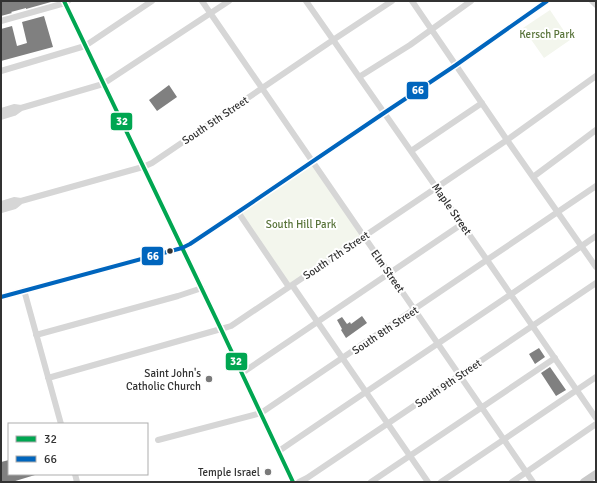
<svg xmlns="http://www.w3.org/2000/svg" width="597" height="483" font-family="Signika,sans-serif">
<rect width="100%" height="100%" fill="#fff"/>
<path fill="#f3f6ed" d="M550,10L570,40L544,58L523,28Z
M313,161L364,236L289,287L238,212Z"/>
<path fill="#808080" d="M1,1H51V2L26,9V8L11,12L12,13L1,16Z
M44,16L53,47L1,61V29L12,26L17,46L27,43L22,22Z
M169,85L177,97L157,111L149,100Z
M362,316L367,323L346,338L341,330L342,329L337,320L342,317L347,324L350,322L351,324Z
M539,348L545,357L535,364L529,354Z
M550,367L566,390L556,396L541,373Z
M9,460V474H35V475L12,482H1V462Z"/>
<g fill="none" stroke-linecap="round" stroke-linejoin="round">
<path stroke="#d6d6d6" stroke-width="6" d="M64,1L221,329L293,482
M202,1L533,482
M306,1L487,260L596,418
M412,1L507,140L596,267
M592,1L596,5
M1,21L65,3L68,1
M1,71L85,46L152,1
M359,77L410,45L471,1
M1,111L14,107L21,108L103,84L229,1
M1,117L14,113L21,108
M411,151L482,103
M533,177L568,151L596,130
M1,204L14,200L21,201L132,170L143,167L152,163L333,40L392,1
M1,210L15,206L21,201
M238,212L289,287
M292,285L428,482
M24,290L61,424
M1,297L182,248L190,244L238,212L384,113L456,65L547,1
M36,335L178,296L202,288
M242,373L462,224
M48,378L221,329L231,326L292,285L507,140L596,76
M158,440L261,413L596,186
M279,451C384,379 491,309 596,236
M75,474L77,482
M299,482L307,478L596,283
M371,482L555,358
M441,482L596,377
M512,482L596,424"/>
<path stroke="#c9c9c9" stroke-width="8" d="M584,482L596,474"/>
<defs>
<path id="bus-1" d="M64,1L221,329L293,482"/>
<path id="bus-2" d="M1,297L182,248L190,244L238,212L384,113L456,65L547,1"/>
</defs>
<use href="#bus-1" stroke="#fff" stroke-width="7"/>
<use href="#bus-2" stroke="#fff" stroke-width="7"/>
<use href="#bus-1" stroke="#00a651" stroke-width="4"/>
<use href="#bus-2" stroke="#0065bd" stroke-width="4"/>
</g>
<circle fill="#323232" stroke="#fff" stroke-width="1.5" cx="170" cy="251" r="3.5"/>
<g fill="#7a7a7a" stroke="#fff" stroke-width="1.5">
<circle cx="209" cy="379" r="4"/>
<circle cx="268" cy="472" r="4"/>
</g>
<g text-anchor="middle" stroke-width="4" stroke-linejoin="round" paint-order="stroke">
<g font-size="11" fill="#58733a" stroke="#fff">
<text x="547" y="38">Kersch Park</text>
<text x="301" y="228">South Hill Park</text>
</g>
<g font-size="11" fill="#323232" stroke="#fff">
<text transform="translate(215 120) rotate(-34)" y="4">South 5th Street</text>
<text transform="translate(452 209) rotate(55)" y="4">Maple Street</text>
<text transform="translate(336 255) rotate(-34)" y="4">South 7th Street</text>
<text transform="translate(388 271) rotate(55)" y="4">Elm Street</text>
<text transform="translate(385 330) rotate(-34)" y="4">South 8th Street</text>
<text transform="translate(448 383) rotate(-34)" y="4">South 9th Street</text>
</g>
<g font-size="11" fill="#323232" stroke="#fff" text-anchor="end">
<text x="201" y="377">Saint John's<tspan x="201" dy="13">Catholic Church</tspan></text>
<text x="260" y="476">Temple Israel</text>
</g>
</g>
<g stroke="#fff" stroke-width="1.5">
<rect x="406" y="81" width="23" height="19" rx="4" fill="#0065bd"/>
<rect x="110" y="112" width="23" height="19" rx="4" fill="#00a651"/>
<rect x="141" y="246" width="23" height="20" rx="4" fill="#0065bd"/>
<rect x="225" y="352" width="23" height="19" rx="4" fill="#00a651"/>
</g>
<g font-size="11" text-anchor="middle" font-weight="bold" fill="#fff">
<text x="418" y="94">66</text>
<text x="122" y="125">32</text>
<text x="153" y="260">66</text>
<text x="236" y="365">32</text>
</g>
<rect width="597" height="483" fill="none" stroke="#323232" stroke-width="4"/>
<rect x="8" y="423" width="140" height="52" fill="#ffffff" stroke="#adadad"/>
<rect x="16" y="436" width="20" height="6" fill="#00a651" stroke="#adadad"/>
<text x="44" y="443" font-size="12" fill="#323232">32</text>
<rect x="16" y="456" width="20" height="6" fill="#0065bd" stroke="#adadad"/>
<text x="44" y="463" font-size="12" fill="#323232">66</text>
</svg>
